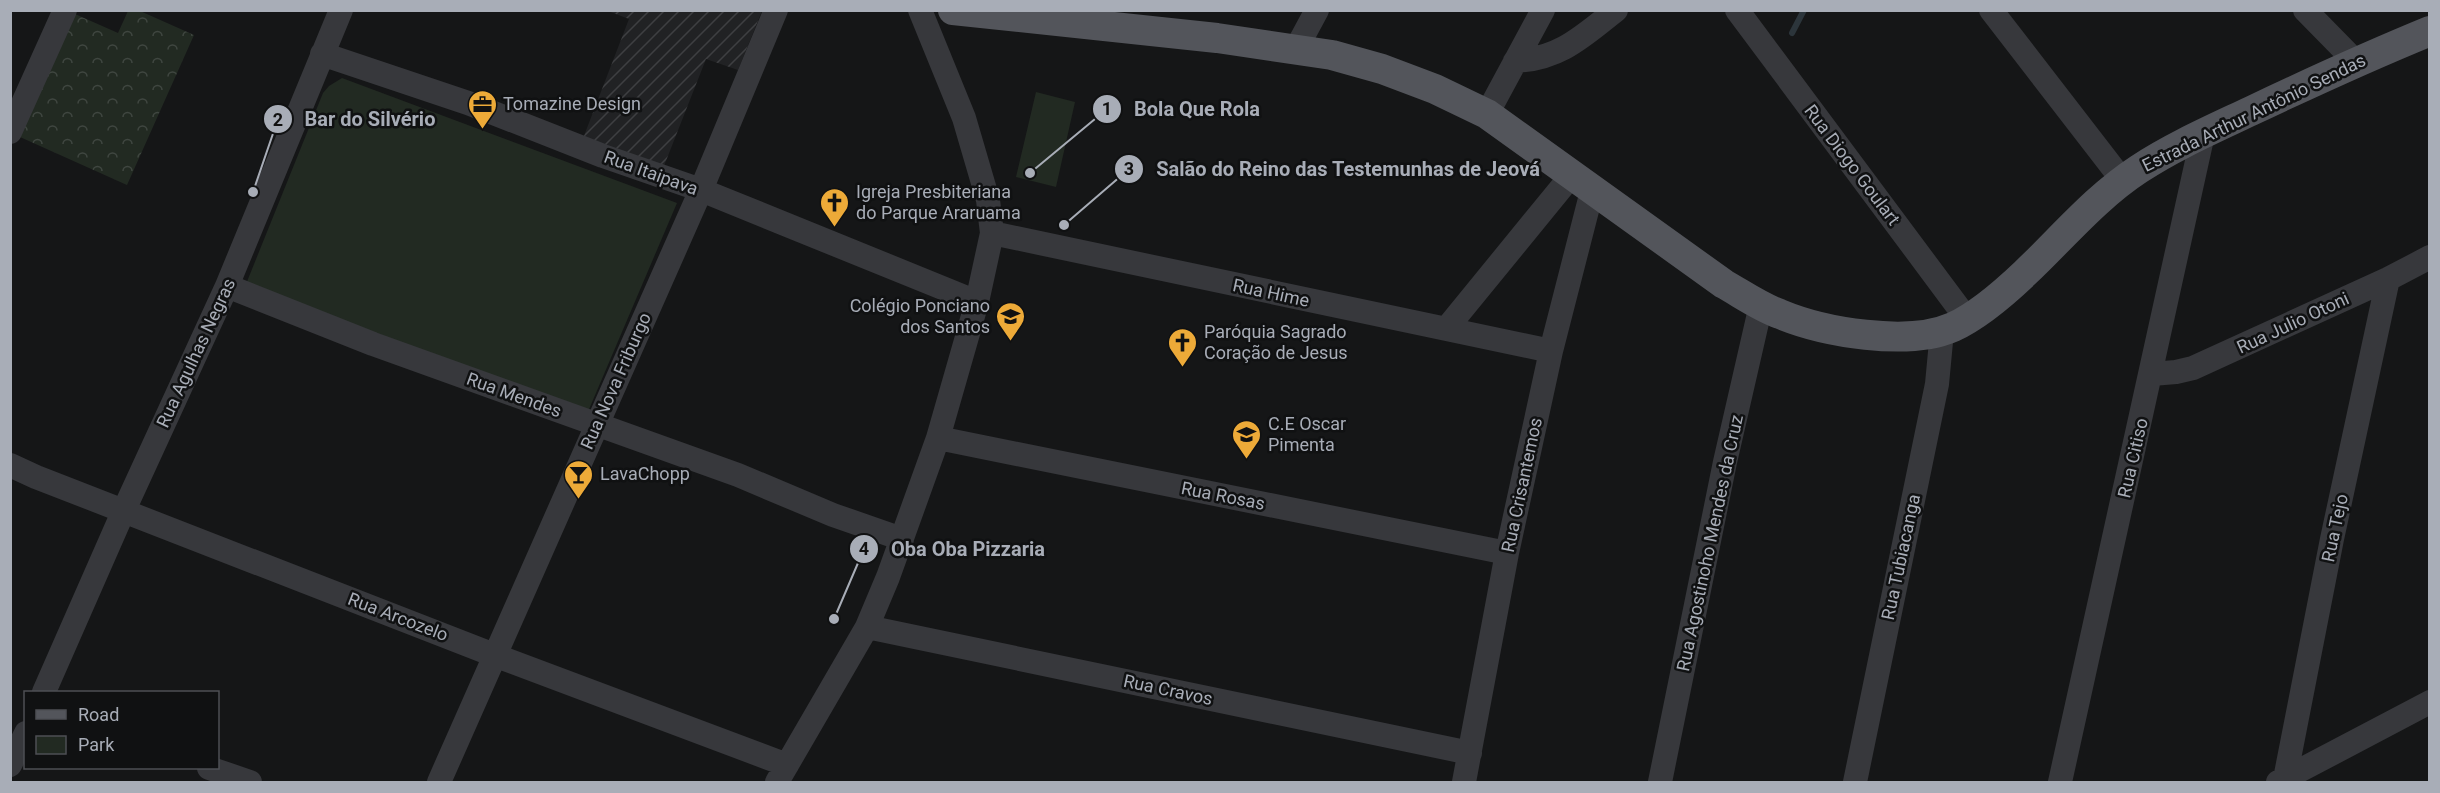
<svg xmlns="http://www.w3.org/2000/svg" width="2440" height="793" font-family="Roboto,sans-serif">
<defs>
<pattern id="industrial-furrows" width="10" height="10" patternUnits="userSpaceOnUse" patternTransform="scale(1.5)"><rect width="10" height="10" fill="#212224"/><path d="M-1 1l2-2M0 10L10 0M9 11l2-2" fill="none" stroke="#3e3f42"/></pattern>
<pattern id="forest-crowns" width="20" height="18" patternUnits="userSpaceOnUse" patternTransform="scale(1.5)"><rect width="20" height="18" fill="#222a22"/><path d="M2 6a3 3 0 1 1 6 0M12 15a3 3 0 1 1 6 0" fill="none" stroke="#3f4640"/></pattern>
</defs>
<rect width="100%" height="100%" fill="#151617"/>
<path fill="url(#industrial-furrows)" d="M608,11H762L738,70L706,59L662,171L582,141L629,19Z"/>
<path fill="url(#forest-crowns)" d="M128,11H140L194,35L127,185L20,137L75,14L118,33Z"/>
<path fill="#222a22" d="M342,78L677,203L587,414L246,284L323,93L329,86Z
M1036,92L1075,102L1056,187L1016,177Z"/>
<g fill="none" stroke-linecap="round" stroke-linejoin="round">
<path stroke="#2c353b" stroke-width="6" d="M1792,33L1804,10"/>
<path stroke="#37383c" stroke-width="24" d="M1737,10L1967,319
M1991,10L2123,181
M2305,10L2356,62
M1296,49L1317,10
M322,54L468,103L603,156L701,190L977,302
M1515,61C1560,59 1583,36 1616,10
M1487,114L1543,10
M10,132L65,10
M992,233L1551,351
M227,286L373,344L738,475L833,515L902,539
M1446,329L1571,176
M2152,374L2176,372L2193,368L2388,279L2430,257
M938,438L1507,553
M10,465L36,477L494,655L787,765
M867,627L1470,753
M44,692L124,510L227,286L341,10
M10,765L26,733
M209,768L250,782
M2285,779L2332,539L2388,279
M439,782L701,190L776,10
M777,782L867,627L888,577L938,438L977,302L992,233L988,200L964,118L920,10
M1464,782L1507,553L1551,351L1592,191
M1660,782L1725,462L1761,305
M1855,782L1937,384L1942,331
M2060,782L2203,134
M2278,782L2430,702"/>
<path stroke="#53555b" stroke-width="30" d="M953,10L1217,38L1332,55L1382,69L1435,89L1487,114L1724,284C1742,294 1760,307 1780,314C1823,332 1908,347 1953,327C1979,315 2004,293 2025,273C2062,238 2096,197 2139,169C2174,146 2213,129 2251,111C2310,83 2369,56 2430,31"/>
</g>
<defs>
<symbol id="office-pin" viewBox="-11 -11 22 30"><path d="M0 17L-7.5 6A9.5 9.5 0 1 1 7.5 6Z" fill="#edaa38" stroke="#101112"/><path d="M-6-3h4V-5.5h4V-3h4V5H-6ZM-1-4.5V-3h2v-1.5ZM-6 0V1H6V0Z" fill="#111"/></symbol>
<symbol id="church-pin" viewBox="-11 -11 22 30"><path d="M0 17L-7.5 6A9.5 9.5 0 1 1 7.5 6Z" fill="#edaa38" stroke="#101112"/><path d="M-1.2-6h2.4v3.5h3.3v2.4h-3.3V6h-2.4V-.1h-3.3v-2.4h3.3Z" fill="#111"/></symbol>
<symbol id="school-pin" viewBox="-11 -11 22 30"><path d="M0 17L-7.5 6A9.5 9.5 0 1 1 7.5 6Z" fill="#edaa38" stroke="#101112"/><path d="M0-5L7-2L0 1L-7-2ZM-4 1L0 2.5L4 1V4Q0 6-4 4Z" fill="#111"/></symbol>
<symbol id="bar-pin" viewBox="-11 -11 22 30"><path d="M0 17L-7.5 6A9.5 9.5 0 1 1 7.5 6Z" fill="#edaa38" stroke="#101112"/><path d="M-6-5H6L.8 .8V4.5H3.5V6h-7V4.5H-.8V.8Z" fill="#111"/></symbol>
</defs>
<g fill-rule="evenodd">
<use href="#office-pin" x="466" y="88" width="33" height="45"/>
<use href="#church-pin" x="818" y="186" width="33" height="45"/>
<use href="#school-pin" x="994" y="300" width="33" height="45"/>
<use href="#church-pin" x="1166" y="326" width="33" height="45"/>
<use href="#school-pin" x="1230" y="418" width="33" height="45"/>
<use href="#bar-pin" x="562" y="458" width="33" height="45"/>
</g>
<g text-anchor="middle" stroke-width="5" stroke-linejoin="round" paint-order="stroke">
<g font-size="18" fill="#a8adb7" stroke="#101112" text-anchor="start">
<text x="503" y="110">Tomazine Design</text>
<text x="856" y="198">Igreja Presbiteriana<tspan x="856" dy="21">do Parque Araruama</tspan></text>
<text x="990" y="312" text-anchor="end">Colégio Ponciano<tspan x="990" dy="21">dos Santos</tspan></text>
<text x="1204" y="338">Paróquia Sagrado<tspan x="1204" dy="21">Coração de Jesus</tspan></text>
<text x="1268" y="430">C.E Oscar<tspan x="1268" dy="21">Pimenta</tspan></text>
<text x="600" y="480">LavaChopp</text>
</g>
<g font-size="18" fill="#a8adb7" stroke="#101112">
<text transform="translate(2254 113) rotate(-26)" y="6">Estrada Arthur Antônio Sendas</text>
<text transform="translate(1852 165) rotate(53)" y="6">Rua Diogo Goulart</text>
<text transform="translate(651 173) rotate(20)" y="6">Rua Itaipava</text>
<text transform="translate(1271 293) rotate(12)" y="6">Rua Hime</text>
<text transform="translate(2293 323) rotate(-25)" y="6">Rua Julio Otoni</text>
<text transform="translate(196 353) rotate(-65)" y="6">Rua Agulhas Negras</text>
<text transform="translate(616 381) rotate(-66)" y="6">Rua Nova Friburgo</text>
<text transform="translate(514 395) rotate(20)" y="6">Rua Mendes</text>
<text transform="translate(2133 458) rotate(-77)" y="6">Rua Citiso</text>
<text transform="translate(1522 485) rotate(-78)" y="6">Rua Crisantemos</text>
<text transform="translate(1223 496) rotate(11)" y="6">Rua Rosas</text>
<text transform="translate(2335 528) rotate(-78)" y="6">Rua Tejo</text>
<text transform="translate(1710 543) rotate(-78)" y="6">Rua Agostinoho Mendes da Cruz</text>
<text transform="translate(1901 557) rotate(-78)" y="6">Rua Tubiacanga</text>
<text transform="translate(398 617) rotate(21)" y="6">Rua Arcozelo</text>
<text transform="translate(1168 690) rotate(12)" y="6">Rua Cravos</text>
</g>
</g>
<path fill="none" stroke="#a8adb7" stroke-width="2" d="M1030 173L1107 109M253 192L278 119M1064 225L1129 169M834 619L864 549"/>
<g fill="#a8adb7" stroke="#101112" stroke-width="2">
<circle cx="1030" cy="173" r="6"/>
<circle cx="253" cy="192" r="6"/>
<circle cx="1064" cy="225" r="6"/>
<circle cx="834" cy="619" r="6"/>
<circle cx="1107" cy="109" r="15"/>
<circle cx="278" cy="119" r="15"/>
<circle cx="1129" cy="169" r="15"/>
<circle cx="864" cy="549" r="15"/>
</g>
<g font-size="18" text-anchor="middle" font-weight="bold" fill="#111">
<text x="1107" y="115">1</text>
<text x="278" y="126">2</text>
<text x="1129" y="175">3</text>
<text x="864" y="555">4</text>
</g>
<g font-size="20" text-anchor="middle" font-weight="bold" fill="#a8adb7" stroke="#101112" stroke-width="5" stroke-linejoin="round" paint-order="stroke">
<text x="1197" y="116">Bola Que Rola</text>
<text x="370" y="126">Bar do Silvério</text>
<text x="1348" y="176">Salão do Reino das Testemunhas de Jeová</text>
<text x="968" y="556">Oba Oba Pizzaria</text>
</g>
<rect width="2440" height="793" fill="none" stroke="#a8adb7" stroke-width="24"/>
<rect x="24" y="691" width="195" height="78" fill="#101112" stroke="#4d4f54" stroke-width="1.5"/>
<rect x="36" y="710" width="30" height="9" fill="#53555b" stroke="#4d4f54" stroke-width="1.5"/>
<text x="78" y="721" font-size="18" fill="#a8adb7">Road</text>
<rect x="36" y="736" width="30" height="18" fill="#222a22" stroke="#4d4f54" stroke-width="1.5"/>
<text x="78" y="751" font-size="18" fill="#a8adb7">Park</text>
</svg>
